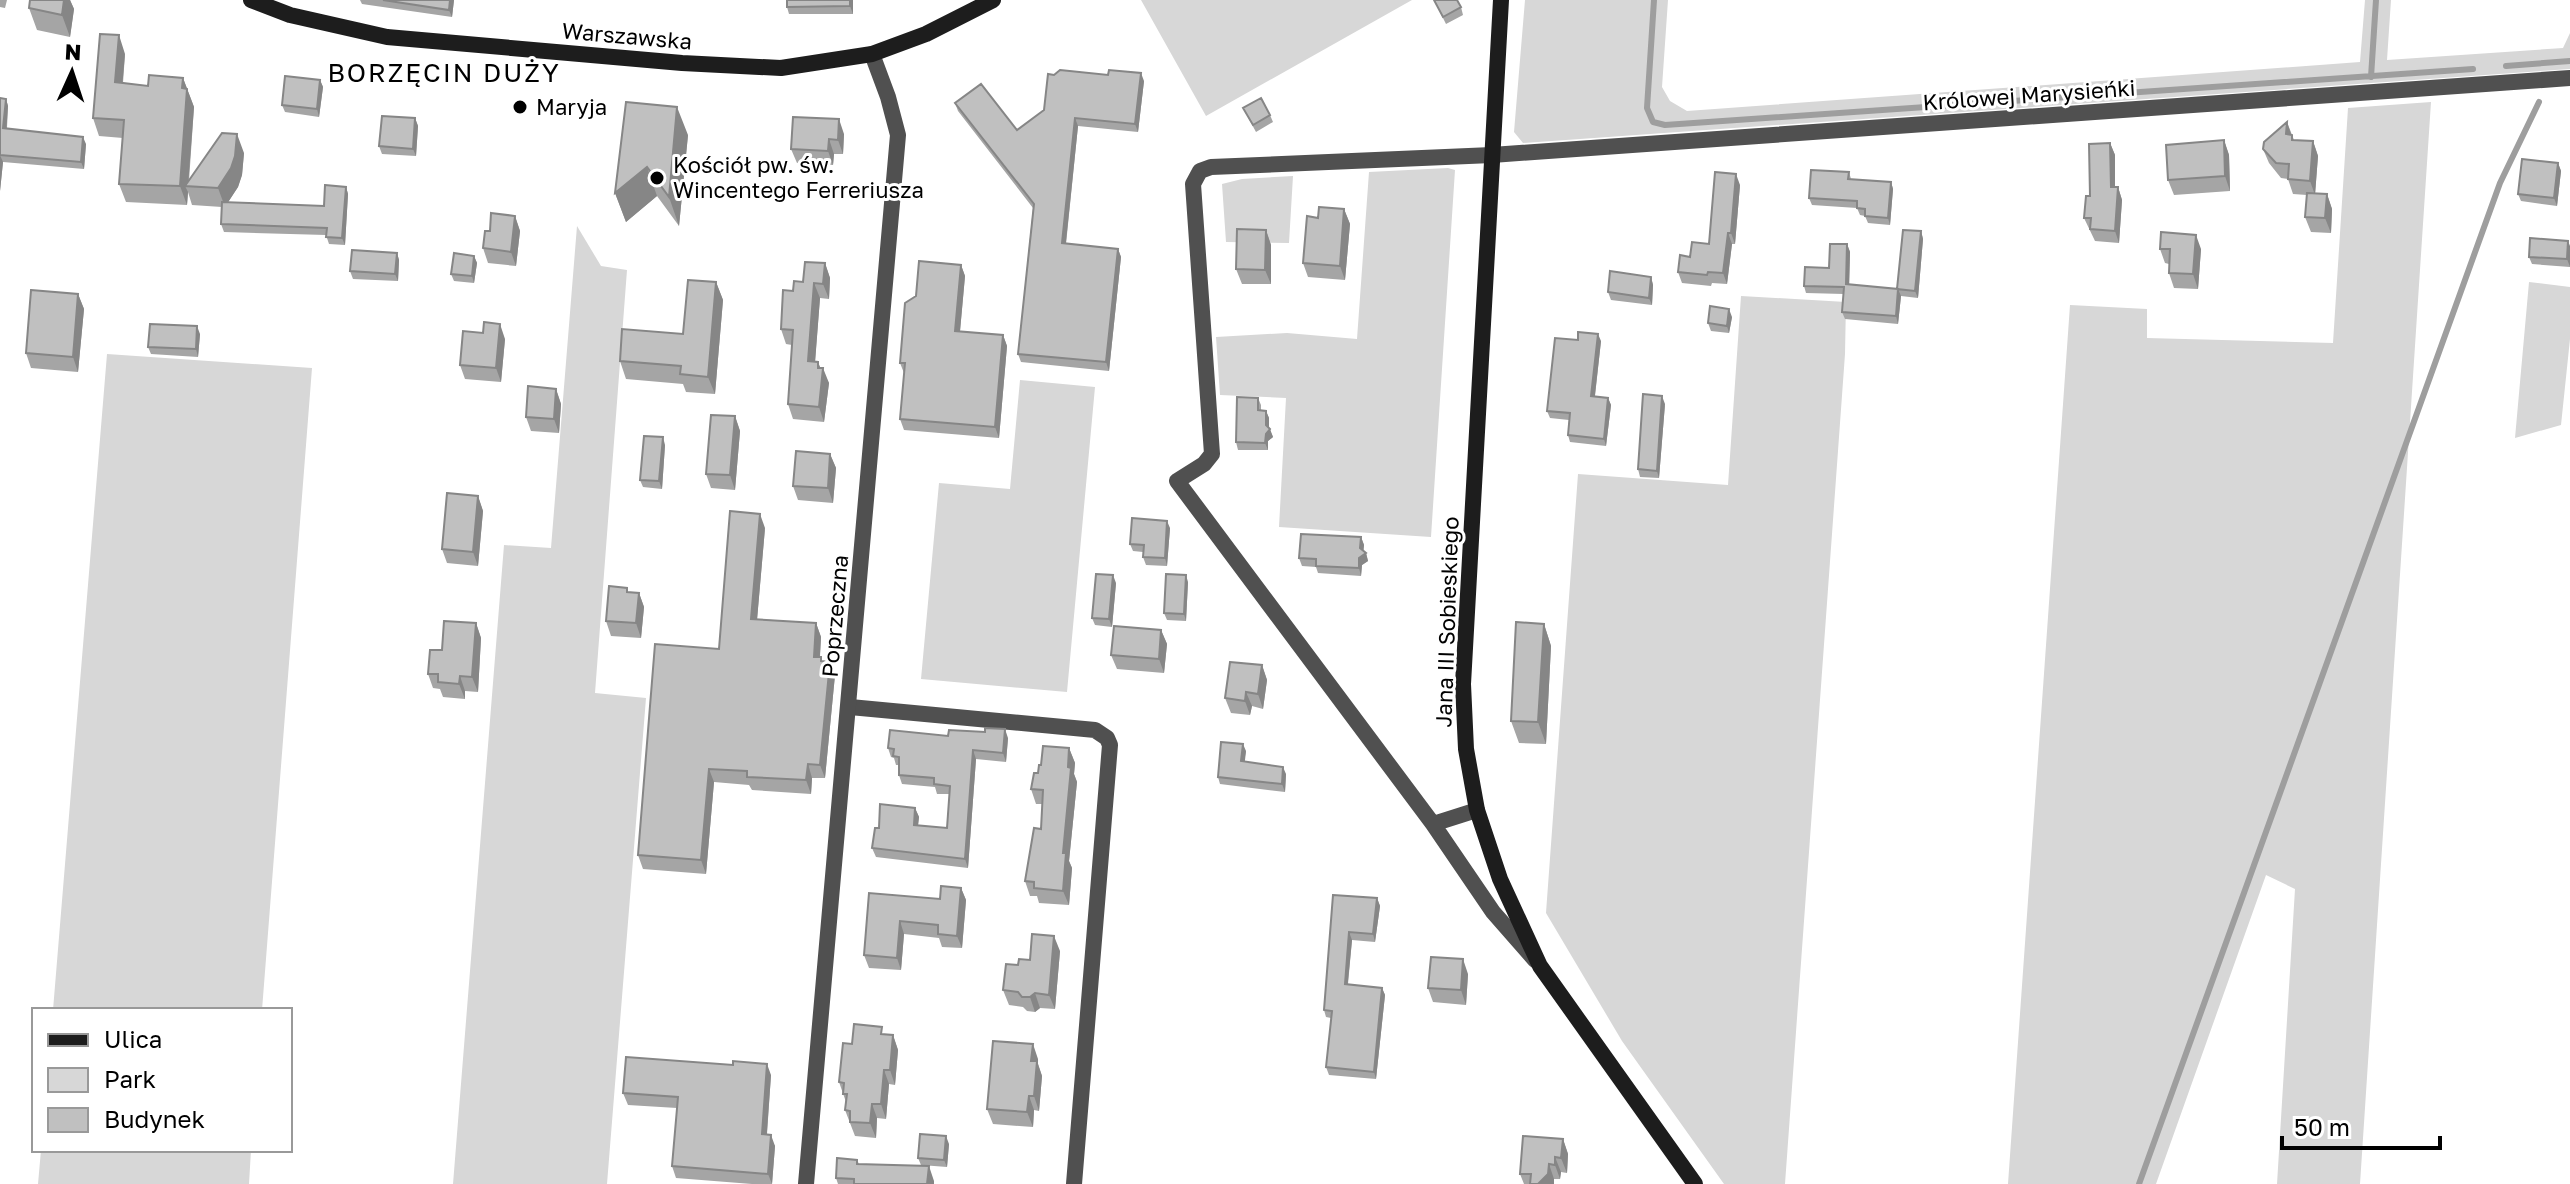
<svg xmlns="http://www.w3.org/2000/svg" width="2570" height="1184" font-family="'Golos Text',sans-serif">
<rect width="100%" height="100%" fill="#fff"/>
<path fill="#d7d7d7" d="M1141,0H1412L1206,116Z
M1525,0H1668L1662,87L1670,101L1687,111L2360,62L2365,0H2391L2387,60L2563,48L2570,33V69L1523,143L1514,132Z
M2431,102L2360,1184H2277L2295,889L2266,875L2156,1184H2008L2070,305L2147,309V338L2333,343L2348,108Z
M1448,168L1455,170L1431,537L1279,527L1286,398L1220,395L1216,337L1287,333L1357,339L1369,172Z
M1293,176L1289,243L1226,242L1222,184L1242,179Z
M577,226L601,266L627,270L595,693L646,698L607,1184H453L504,545L551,548Z
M2529,282L2570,287V339L2561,425L2515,438Z
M1741,296L1846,302L1845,354L1785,1184H1724L1622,1041L1546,913L1578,474L1728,485Z
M107,354L312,368L262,1010H53Z
M1020,380L1095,387L1067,692L921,679L939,483L1010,489Z
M41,1150H251L249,1184H38Z"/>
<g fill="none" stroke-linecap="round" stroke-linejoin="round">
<path stroke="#9e9e9e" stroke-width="6" d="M1654,0L1647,108L1653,122L1665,125L2473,69
M2506,66L2570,61
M2371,77L2376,0
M2139,1184L2500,183L2539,102"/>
<path stroke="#505050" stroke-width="16" d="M850,707L1095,730L1107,738L1110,745L1074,1184
M1477,810L1433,824L1177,481L1204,464L1212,454L1193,184L1200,171L1211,167L1492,155L2570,78
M1433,824L1493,912L1535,960"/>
<path stroke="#505050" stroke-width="16" d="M806,1184L898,135L888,97L872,54"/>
<path stroke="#1d1d1d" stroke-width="16" d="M251,0L290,15L387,37L682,63L781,68L872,54L926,34L993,0
M1501,0L1463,684L1466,749L1477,810L1500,879L1540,966L1695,1184"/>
</g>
<path fill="#a5a5a5" d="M0,0H7L5,8L0,7Z
M30,0H70L74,9L70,37L37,30L29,8Z
M360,0H454L452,17L362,4Z
M787,0H853V14H789L787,7Z
M1434,0L1461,7L1463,15L1446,24Z
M125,54L123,83L148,86L183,78L194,107L189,181L244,153L242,175L238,187L228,202L324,206L346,187L348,194L345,245L329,244L326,235L224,232L221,224L222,207L192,205L188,192L187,205L126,202L119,184L123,138L99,136L93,118Z
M320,80L323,87L319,117L285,112L282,105Z
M1144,81L1138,132L1078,126L1066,244L1118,249L1121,257L1109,371L1021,362L1018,354L1033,208L958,111L955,103L1017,130Z
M0,98L6,99L8,106L7,128L86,144L84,169L3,162L0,191Z
M1243,108L1270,115L1273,122L1256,132Z
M415,118L418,126L416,156L382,154L379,146Z
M2287,122L2294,140L2313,141L2318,156L2315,194H2327L2332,209L2331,233L2311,232L2305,217L2307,195L2293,194L2288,179L2281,178L2269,163L2263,149Z
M844,134L843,154H834L833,165L797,163L791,149Z
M688,135L679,226L657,196L626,222L615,193Z
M2224,140L2229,155L2230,191L2174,195L2168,180Z
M2110,143L2115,155V187H2118L2122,200L2119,243L2095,241L2084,218L2090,196Z
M2558,163L2561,171L2557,206L2521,201L2518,194Z
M1849,172L1851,179L1891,182L1893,189L1890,225L1868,223L1865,216L1860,215L1857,208L1812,205L1809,198Z
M1740,185L1735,244H1732L1727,284L1712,283L1711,286L1682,283L1678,272L1690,257L1709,244Z
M1344,209L1350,224L1345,280L1308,277L1303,263L1318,218Z
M515,216L520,231L516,266L488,263L483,248L490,231Z
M1266,230L1271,245V284H1242L1236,269Z
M1921,231L1923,239L1918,298L1901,296L1898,324L1845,319L1842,312L1844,294L1806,293L1804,286L1829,268L1847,244L1850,252L1849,284L1897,289Z
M2568,241L2570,267L2532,264L2529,257Z
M2160,249H2201L2198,289L2174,288L2169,273V264L2165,263Z
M397,253L399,260L398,281L353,279L350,271Z
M474,256L477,263L474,283L454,281L451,274Z
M825,263L830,278L829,299L820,298L815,361L820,368L829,383L824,422L793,419L788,404L792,345L786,344L781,329L793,291Z
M961,265L965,276L960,331L1003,335L1007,346L999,438L904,430L900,419L904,373L900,363Z
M1651,277L1653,285L1652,305L1611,300L1608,292Z
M716,282L723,300L715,394L686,392L683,384L626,379L620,361L683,334Z
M78,294L84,309L78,372L31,368L26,353Z
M1732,317L1729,333L1711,331L1708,323Z
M200,334L198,357L151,354L148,347Z
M505,339L501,382L465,379L460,365Z
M1578,340L1601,341L1595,396L1608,398L1611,405L1606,446L1570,442L1568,435L1569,420L1550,418L1547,411Z
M556,389L561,404L559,433L531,431L526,417Z
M1258,398L1261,405V410L1266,411L1269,418V428L1273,437L1268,441V450H1238L1236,442Z
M1665,404L1659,478L1640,477L1638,469Z
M735,416L740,431L735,490L711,488L706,474Z
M665,445L662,489L643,487L640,480Z
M830,454L836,468L833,503L798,500L793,486Z
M478,496L483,511L478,566L447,563L442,549Z
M765,528L757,619L816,623L821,637L820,657L822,661L830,662L835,675L825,778H812L811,794L752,790L749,785L714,782L706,874L643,869L638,855Z
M1170,528L1167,566L1146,565L1143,557V552L1133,551L1130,544Z
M1361,537L1364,545L1363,551L1366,553L1368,561L1362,565L1361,576L1318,573L1316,567L1302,566L1299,558Z
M1188,582L1186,621L1167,620L1164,613Z
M1116,583L1112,627L1095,625L1092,618Z
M629,592L639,593L644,607L641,638L611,636L606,621Z
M476,623L481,638L478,692L465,691V699L443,697L440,689L433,688L428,674L442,650Z
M1544,624L1551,646L1546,744L1519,743L1511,721Z
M1161,630L1167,644L1164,673L1117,669L1111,655Z
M1262,665L1267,680L1263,709L1252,706L1250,715L1231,713L1225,698Z
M948,736L1008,738L1006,762L976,759L968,868L876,857L872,848L879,828L915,808L919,817L918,825L947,828L950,794H937L935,787L902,784L899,775V765H896L894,758L891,757L888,748Z
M1069,748L1075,763L1074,774L1077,782L1069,861L1072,868L1069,905L1039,903L1037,896H1030L1025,881L1041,829L1043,804H1036L1031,789L1041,765Z
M1246,751L1244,762L1286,774L1285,792L1220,784L1218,777Z
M961,888L966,900L962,948L942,947L939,938L904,934L901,970L869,968L864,955L869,893L940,899Z
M1333,895L1377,898L1380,906L1375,942L1352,940L1348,984L1382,988L1385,995L1376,1079L1329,1075L1326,1067L1331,1018L1326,1017L1324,1010Z
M1060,951L1055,1009L1040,1008L1035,1012L1027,1011L1023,1007L1009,1005L1003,990L1018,965L1030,960Z
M1468,974L1466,1005L1433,1002L1428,988Z
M885,1034L893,1035L898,1050L895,1085L889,1084L886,1119L877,1118L876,1138L855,1136L845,1110L846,1102L839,1082L852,1044Z
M1038,1059V1064L1042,1076L1039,1111L1034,1110L1033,1127L993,1124L987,1109Z
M771,1075L767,1134L775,1146L772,1184H752L676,1178L672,1166L677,1108L628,1105L623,1093Z
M1563,1139L1568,1154L1567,1173L1561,1172L1560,1179H1554V1184H1524L1520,1174Z
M949,1144L947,1167L921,1165L918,1158Z
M857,1160L859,1164L934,1181V1184H838L836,1178Z"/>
<path fill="#868686" d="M64,0H70L74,9L70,37L62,15Z
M450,0H454L452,17L449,10Z
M850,0H853V14L850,6Z
M119,35L125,54L121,100L115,82Z
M1141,73L1144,81L1138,132L1135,124Z
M183,78L194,107L188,186H185L188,192L187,205L180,186Z
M320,80L323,87L319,117L317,109Z
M6,99L8,106L6,135L3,128Z
M677,107L688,135L679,226L669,197Z
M415,118L418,126L416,156L413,149Z
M1075,118L1078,126L1065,251L1062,243Z
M839,119L844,134L843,154L838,140Z
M2287,122L2292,137L2286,134Z
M237,134L244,153L242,175L238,187L225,207L218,188Z
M83,137L86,144L84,169L81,162Z
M829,139L834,154L833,165L828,151Z
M2224,140L2229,155L2230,191L2225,176Z
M2313,141L2318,156L2315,195L2310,181Z
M2110,143L2115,155V199L2111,187Z
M0,155L3,162L0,191Z
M2558,163L2561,171L2557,206L2554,198Z
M647,167L657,196L626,222L615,193Z
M1736,174L1740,185L1735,244L1731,233Z
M1891,182L1893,189L1890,225L1888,218Z
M346,187L348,194L345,245L342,238Z
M2118,187L2122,200L2119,243L2115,231Z
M2327,194L2332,209L2331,233L2325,218Z
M1344,209L1350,224L1345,280L1340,266Z
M515,216L520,231L516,266L511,252Z
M1266,230L1271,245V284L1265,270Z
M1921,231L1923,239L1918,298L1915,291Z
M1728,233L1732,244L1727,284L1723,273Z
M2196,235L2201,249L2198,289L2193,274Z
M2568,241L2570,246V267L2567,259Z
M1847,244L1850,252L1849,292L1846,284Z
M1118,249L1121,257L1109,371L1106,362Z
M397,253L399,260L398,281L395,274Z
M474,256L477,263L474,283L472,276Z
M825,263L830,278L829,299L823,284Z
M961,265L965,276L959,342L955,331Z
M1651,277L1653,285L1652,305L1649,298Z
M716,282L723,300L715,394L708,377Z
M814,283L820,298L814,376L808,361Z
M1898,289L1901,296L1898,324L1896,316Z
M78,294L84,309L78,372L73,357Z
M1729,309L1732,317L1729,333L1727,326Z
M500,324L505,339L501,382L496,368Z
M197,326L200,334L198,357L196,349Z
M1598,334L1601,341L1594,403L1591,396Z
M1003,335L1007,346L999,438L995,427Z
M818,362L823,374V368L829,383L824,422L819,407Z
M556,389L561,404L559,433L554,419Z
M1662,396L1665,404L1659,478L1657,471Z
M1608,398L1611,405L1606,446L1604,439Z
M1266,411L1269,418V431L1270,429L1273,437L1268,441V450L1265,443Z
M735,416L740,431L735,490L730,475Z
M663,437L665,445L662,489L659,481Z
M830,454L836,468L833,503L828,488Z
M478,496L483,511L478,566L473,552Z
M760,514L765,528L756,632L751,619Z
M1167,521L1170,528L1167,566L1165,558Z
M1361,537L1364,545L1363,556L1366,553L1368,561L1362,565L1361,576L1359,568Z
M1113,575L1116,583L1112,627L1109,619Z
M1186,575L1188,582L1186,621L1184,614Z
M639,593L644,607L641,638L636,623Z
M476,623L481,638L478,692L472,677Z
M816,623L821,637L819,670L814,657Z
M1544,624L1551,646L1546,744L1538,722Z
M1161,630L1167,644L1164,673L1159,659Z
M830,662L835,675L825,778L820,765Z
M1262,665L1267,680L1263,709L1258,694Z
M460,676L465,691V699L459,684Z
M1246,692L1252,706L1250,715L1245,701Z
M1005,729L1008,738L1006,762L1003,753Z
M1243,744L1246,751L1244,769L1241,761Z
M1069,748L1075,763L1074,774L1077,782L1069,861L1072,868L1069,905L1063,891V853Z
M973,750L976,759L968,868L965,859Z
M808,764L812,778L811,794L806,780Z
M1283,767L1286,774L1285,792L1282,784Z
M709,769L714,782L706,874L701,860Z
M915,808L919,817L917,834L914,825Z
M961,888L966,900L962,948L957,936Z
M1377,898L1380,906L1375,942L1373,934Z
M900,921L904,934L901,970L897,958Z
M1349,932L1352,940L1347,991L1345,984Z
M1054,936L1060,951L1055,1009L1049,995Z
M1463,959L1468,974L1466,1005L1461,990Z
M1382,988L1385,995L1376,1079L1374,1072Z
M1035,993L1040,1008L1035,1012L1030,997Z
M893,1035L898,1050L895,1085L890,1070Z
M1033,1044L1038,1059V1064L1042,1076L1039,1111L1034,1096L1031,1061Z
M767,1064L771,1075L766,1145L762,1134Z
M884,1070L889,1084L886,1119L881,1104Z
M1029,1096L1034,1110L1033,1127L1027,1112Z
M872,1104L877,1118L876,1138L870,1123Z
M771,1135L775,1146L772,1184L768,1174Z
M946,1136L949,1144L947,1167L944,1160Z
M1563,1139L1568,1154L1567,1173L1561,1158Z
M1555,1157L1561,1172L1560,1179L1555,1165Z
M1549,1164L1554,1179V1184H1538Z
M929,1166L934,1181V1184H927Z"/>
<path fill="#c0c0c0" stroke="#868686" stroke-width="2" d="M30,0H64L62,15L29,8Z
M383,0H450L449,10Z
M787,0H850V6L787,7Z
M1434,0H1457L1461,7L1443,17Z
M100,34L119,35L115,82L148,86L149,75L183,78L182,88L187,89L180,186L119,184L124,120L93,118Z
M1060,70L1108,75L1109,70L1141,73L1135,124L1075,118L1062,243L1118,249L1106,362L1018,354L1034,204L955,103L981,84L1017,130L1044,110L1048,74L1054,75Z
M285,76L320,80L317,109L282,105Z
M0,98L6,99L3,128L83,137L81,162L0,155V156Z
M1261,98L1270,115L1253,125L1243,108Z
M626,102L677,107L669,197L647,167L615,193Z
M382,116L415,118L413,149L379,146Z
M793,117L839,119L838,140L829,139L828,151L791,149Z
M2287,122L2286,134L2292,135V140L2313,141L2310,181L2288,179L2289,164L2276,163L2263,149L2264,142Z
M222,133L237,134L235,156L231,168L218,188L185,186Z
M2224,140L2225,176L2168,180L2166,145Z
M2110,143L2111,187H2118L2115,231L2090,229L2091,218H2084L2086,196H2090L2089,144Z
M2522,159L2558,163L2554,198L2518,194Z
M1811,170L1849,172L1848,179L1891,182L1888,218L1865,216V209L1857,208V201L1809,198Z
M1715,172L1736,174L1731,233H1728L1723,273L1708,272L1707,275L1678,272L1680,255L1690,257L1692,242L1709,244Z
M325,185L346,187L342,238L326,237L327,228L221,224L222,202L324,206Z
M2307,193L2327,194L2325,218L2305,217Z
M1319,207L1344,209L1340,266L1303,263L1307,216L1318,218Z
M491,213L515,216L511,252L483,248L485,231H490Z
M1237,229L1266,230L1265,270L1236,269Z
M1903,230L1921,231L1915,291L1897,289Z
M2161,232L2196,235L2193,274L2169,273L2170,249H2160Z
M2530,238L2568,241L2567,259L2529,257Z
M1830,244H1847L1846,284L1898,289L1896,316L1842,312L1844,287L1804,286L1805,267L1829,268Z
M352,250L397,253L395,274L350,271Z
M454,253L474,256L472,276L451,274Z
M919,261L961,265L955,331L1003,335L995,427L900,419L905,363H900L905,303L916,296Z
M805,262L825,263L823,284L814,283L808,361L818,362V368H823L819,407L788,404L793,330L781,329L783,290L793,291L794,281L803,282Z
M1610,271L1651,277L1649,298L1608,292Z
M688,280L716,282L708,377L680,374L681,366L620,361L622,329L683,334Z
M31,290L78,294L73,357L26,353Z
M1710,306L1729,309L1727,326L1708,323Z
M484,322L500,324L496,368L460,365L463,331L483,333Z
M150,324L197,326L196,349L148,347Z
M1578,332L1598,334L1591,396L1608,398L1604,439L1568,435L1570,413L1547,411L1555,338L1578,340Z
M528,386L556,389L554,419L526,417Z
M1643,394L1662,396L1657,471L1638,469Z
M1237,397L1258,398V410L1266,411V425L1270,429L1266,434L1265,443L1236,442Z
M711,415L735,416L730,475L706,474Z
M644,436L663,437L659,481L640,480Z
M796,451L830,454L828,488L793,486Z
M447,493L478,496L473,552L442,549Z
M730,511L760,514L751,619L816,623L814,657H821V661L830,662L820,765L808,764L806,780L747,777V771L709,769L701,860L638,855L655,644L719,649Z
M1132,518L1167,521L1165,558L1143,557L1144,545L1130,544Z
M1301,534L1361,537L1360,548L1366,553L1359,558V568L1316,566V559L1299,558Z
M1096,574L1113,575L1109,619L1092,618Z
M1166,574L1186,575L1184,614L1164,613Z
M609,586L627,588V592L639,593L636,623L606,621Z
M444,621L476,623L472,677L460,676L459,684L438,682V674H428L430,650H442Z
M1516,622L1544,624L1538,722L1511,721Z
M1114,626L1161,630L1159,659L1111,655Z
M1230,662L1262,665L1258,694L1246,692L1245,701L1225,698Z
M985,728L1005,729L1003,753L973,750L965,859L872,848L875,828H879L880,804L915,808L914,825L947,828L950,786L934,784V778L899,775V757L893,756L894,749L888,748L890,730L948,736L949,730L985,732Z
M1221,742L1243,744L1241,761L1283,767L1282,784L1218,777Z
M1043,746L1069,748L1068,767L1071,768L1063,853H1066L1063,891L1034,888V882L1025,881L1034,828L1041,829L1043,790L1031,789L1034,773H1038L1039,765H1041Z
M941,886L961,888L957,936L938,934V925L900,921L897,958L864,955L869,893L940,899Z
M1333,895L1377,898L1373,934L1349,932L1345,984L1382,988L1374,1072L1326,1067L1332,1011L1324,1010Z
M1032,934L1054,936L1049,995L1035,993L1030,997H1022L1018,992L1003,990L1006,964L1018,965L1019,959L1030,960Z
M1431,957L1463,959L1461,990L1428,988Z
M854,1024L882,1027L881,1034L893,1035L890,1070H884L881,1104H872L870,1123L850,1122V1111L845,1110L847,1094H843L844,1083L839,1082L843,1043L852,1044Z
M993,1041L1033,1044L1031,1061H1037L1034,1096H1029L1027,1112L987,1109Z
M626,1057L733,1065V1061L767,1064L762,1134L771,1135L768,1174L672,1166L678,1097L623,1093Z
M920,1134L946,1136L944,1160L918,1158Z
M1523,1136L1563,1139L1561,1158L1555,1157V1165L1549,1164L1548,1174L1538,1184H1530L1531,1174H1520Z
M837,1158L857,1160V1164L929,1166L927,1184H854V1179L836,1178Z"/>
<g fill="#000" stroke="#fff" stroke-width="3">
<circle cx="520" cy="107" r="8"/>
<circle cx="657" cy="178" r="8"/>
</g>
<g text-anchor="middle" stroke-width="6" stroke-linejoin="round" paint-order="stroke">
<g font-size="22" fill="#000" stroke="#fff">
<text transform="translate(627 36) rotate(5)" y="8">Warszawska</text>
<text transform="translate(2029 95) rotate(-4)" y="8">Królowej Marysieńki</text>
<text transform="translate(835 616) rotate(-85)" y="8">Poprzeczna</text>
<text transform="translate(1447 622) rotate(-88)" y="8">Jana III Sobieskiego</text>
</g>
<g font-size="22" fill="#000" stroke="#fff" text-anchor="start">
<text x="536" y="115">Maryja</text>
<text x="673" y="173">Kościół pw. św.<tspan x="673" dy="25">Wincentego Ferreriusza</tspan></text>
</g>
<g font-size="26" letter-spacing="2" fill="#000" stroke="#fff">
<text x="444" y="82">BORZĘCIN DUŻY</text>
</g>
</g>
<rect x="32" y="1008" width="260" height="144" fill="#ffffff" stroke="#999999" stroke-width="2"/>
<rect x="48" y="1034" width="40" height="12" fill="#1d1d1d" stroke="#999999" stroke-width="2"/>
<text x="104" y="1048" font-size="24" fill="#000000">Ulica</text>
<rect x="48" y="1068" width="40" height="24" fill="#d7d7d7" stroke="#999999" stroke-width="2"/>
<text x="104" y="1088" font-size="24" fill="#000000">Park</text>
<rect x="48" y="1108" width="40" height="24" fill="#c0c0c0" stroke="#999999" stroke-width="2"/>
<text x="104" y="1128" font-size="24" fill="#000000">Budynek</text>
<g transform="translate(72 72) rotate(3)" stroke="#ffffff" stroke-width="6" paint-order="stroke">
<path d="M0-6L14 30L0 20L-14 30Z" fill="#000000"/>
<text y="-12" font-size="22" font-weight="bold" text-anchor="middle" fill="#000000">N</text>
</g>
<path d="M2282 1136v12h158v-12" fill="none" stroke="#000000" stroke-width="4"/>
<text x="2294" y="1136" font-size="24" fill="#000000" stroke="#ffffff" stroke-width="6" paint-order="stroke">50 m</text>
</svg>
